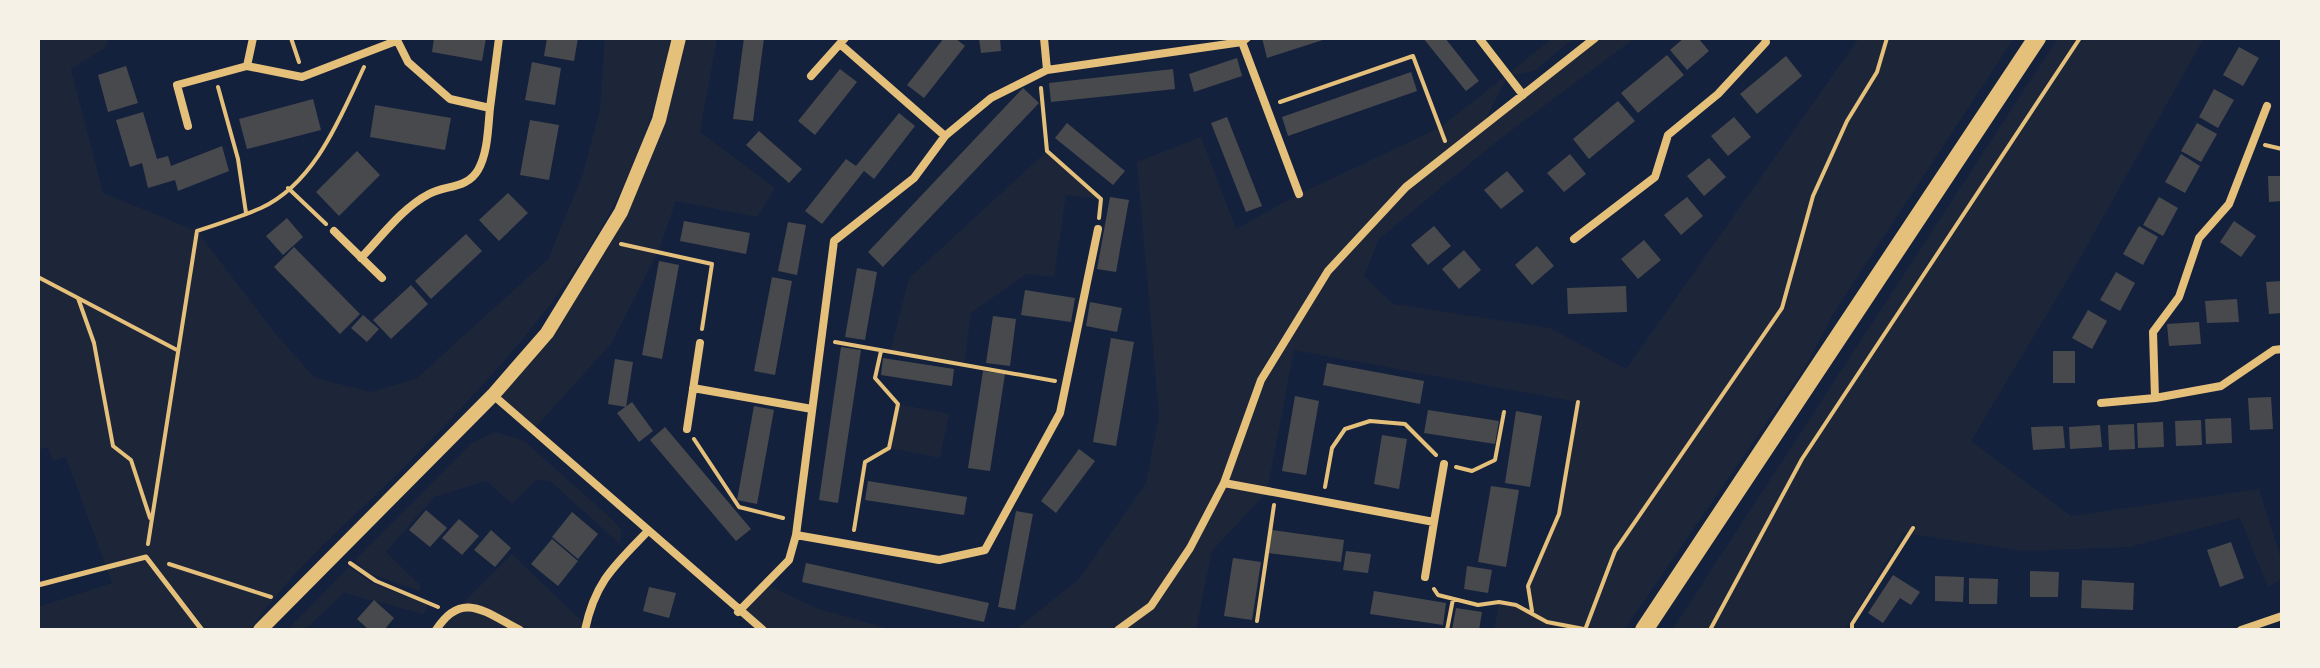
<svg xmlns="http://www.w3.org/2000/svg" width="2320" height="668" font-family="Poppins,sans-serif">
<rect width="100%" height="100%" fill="#14213d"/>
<path fill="#1d2539" d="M38,38H109L106,47L71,69L103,193L197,231L274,332L315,378L371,392L416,379L548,259L583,174L600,109L605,38H670L664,77L677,38H717L700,132L775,188L757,217L676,201L659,250L611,344L532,431L493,395L547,333L635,179L664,79C651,115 640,153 623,187C571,294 491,379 408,463C355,517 293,567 250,630H38V607L112,583L66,457L53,461L48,447L38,450Z
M1553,38H1574L1534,71L1507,77L1482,126L1595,38H1635L1496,142L1379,239L1364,276L1393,304L1550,328L1626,369L1859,38H2014L1833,314L1807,364L1624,630H1494L1499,602L1531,611L1528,586L1559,514L1577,402L1294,350L1267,492L1212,551L1196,630H1015L1079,579L1146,483L1159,416L1137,162L1201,137L1236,229L1299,194L1441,127Z
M2058,38H2204L2071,274L1971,441L2071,516L2259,489L2282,562V578L2268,587L2240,518L2129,547L2023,551L1904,533L1845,630H1672Z
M1047,151L1101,199L1066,195L1054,277L1026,274L971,313L964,365L890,352L909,278Z
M898,404L949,414L940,458L889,448Z
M494,432L523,440L612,519L621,529L620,544L550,481L536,480L512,504L486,481L434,497L386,552L421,586L419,591L366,572L355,560L472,443Z
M512,554L586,625L616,630H436Z
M349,567L372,583L428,605L424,614L344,593L305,630H287Z
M766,584L816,608L893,630H763L738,612Z"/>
<path fill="#48494c" d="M434,38H486L482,61L432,52Z
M547,38H578L574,61L544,56Z
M744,38H764L753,121L733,119Z
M944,38H955L965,46L924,98L907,85Z
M979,38H1000L1001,51L981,53Z
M1262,38H1326V39L1267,58Z
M1423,38H1445L1479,81L1466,91Z
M1684,38H1698L1709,51L1687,70L1670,50Z
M2239,47L2259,58L2243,86L2223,75Z
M1667,55L1684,75L1638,113L1621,93Z
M1786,56L1802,76L1757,114L1740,94Z
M1237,58L1242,76L1194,92L1189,74Z
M532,62L561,68L555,105L525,100Z
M126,66L138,103L108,112L98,75Z
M840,69L857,82L815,135L798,121Z
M1173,69L1175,89L1051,102L1049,83Z
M1411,72L1417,91L1288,136L1282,117Z
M1023,88L1039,103L883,267L868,252Z
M2214,89L2234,100L2218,128L2199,117Z
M313,99L321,130L247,149L239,119Z
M1618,101L1635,121L1589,159L1573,139Z
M375,105L451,118L445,150L370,137Z
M143,112L157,159L168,156L171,166L222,146L229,171L178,191L175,180L148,188L142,163L130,167L116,120Z
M899,113L915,126L874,179L864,171L822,224L805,211L846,159L856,166Z
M1227,117L1262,206L1246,212L1211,123Z
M1734,117L1751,137L1728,156L1711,136Z
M530,120L559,125L549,180L520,175Z
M1067,123L1125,171L1113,185L1055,138Z
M2197,123L2217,134L2201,162L2181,151Z
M759,131L802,169L789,183L746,145Z
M357,151L380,175L339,216L316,192Z
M1570,154L1586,174L1564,192L1547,173Z
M2181,154L2200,166L2185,193L2165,182Z
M1709,158L1726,177L1704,196L1687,176Z
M1507,171L1524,191L1501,209L1484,190Z
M2268,176H2282V201L2269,202Z
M508,193L528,213L499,241L479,220Z
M1110,197L1129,200L1116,272L1097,269Z
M1687,197L1703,216L1681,235L1664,215Z
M2159,197L2178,208L2163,236L2143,225Z
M287,218L303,237L283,255L266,236Z
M684,221L750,233L746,254L680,241Z
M2234,221L2256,236L2241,257L2220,242Z
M788,222L806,225L797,275L778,271Z
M1434,226L1451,246L1428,265L1411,245Z
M2139,226L2158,237L2143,265L2123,254Z
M466,234L482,251L431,299L415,281Z
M1644,240L1661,260L1638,279L1621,259Z
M1537,246L1554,266L1532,285L1515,265Z
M294,247L360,314L340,334L274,267Z
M1464,250L1481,270L1459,289L1442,269Z
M659,261L679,265L662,359L642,355Z
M857,268L877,272L865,340L845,337Z
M2116,272L2135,283L2120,311L2100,300Z
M772,277L792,281L775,375L754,371Z
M2282,281V313L2269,314L2266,282Z
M411,285L428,304L391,339L373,320Z
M1626,286L1627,312L1568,314L1567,288Z
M1025,290L1075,298L1071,322L1021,315Z
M2237,299L2239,322L2207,323L2205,301Z
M1090,302L1122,308L1117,332L1086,326Z
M2088,310L2107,321L2092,349L2072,338Z
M363,315L379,329L367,342L351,328Z
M993,316L1016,319L1010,366L986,363Z
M2199,322L2201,344L2169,346L2167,324Z
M1111,338L1134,342L1116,446L1093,442Z
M841,347L861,350L838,503L819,500Z
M2053,351H2075V383H2053Z
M883,358L954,369L952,386L881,375Z
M615,359L633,362L626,407L608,404Z
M1327,363L1424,381L1420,404L1323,385Z
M983,371L1005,374L990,471L968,468Z
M1295,396L1319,401L1306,475L1282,471Z
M2271,397L2273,429L2250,430L2248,398Z
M632,402L653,431L639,442L617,413Z
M754,406L774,410L757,504L737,500Z
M1428,410L1499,421L1495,444L1424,433Z
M1516,411L1542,416L1530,487L1505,483Z
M2231,418L2232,443L2206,444L2205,419Z
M2201,420L2202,445L2176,446L2175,421Z
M2163,422L2164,447L2138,448L2137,423Z
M2134,424L2135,449L2109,450L2108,425Z
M2100,425L2102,447L2070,449L2069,427Z
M2063,426L2065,448L2033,450L2031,427Z
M665,427L751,529L736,541L650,440Z
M1382,435L1407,439L1399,489L1374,484Z
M1079,449L1095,461L1056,513L1041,501Z
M868,481L967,497L964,515L865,500Z
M1491,486L1519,490L1506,567L1478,562Z
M426,510L447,528L430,547L409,530Z
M1016,511L1033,514L1015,610L998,607Z
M572,512L598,534L578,559L552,537Z
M459,519L479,536L462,555L442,538Z
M491,530L511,548L495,567L474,550Z
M1272,530L1344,540L1341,562L1269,553Z
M552,539L578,561L558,586L531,564Z
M2231,542L2244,578L2220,587L2207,550Z
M1346,551L1371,554L1368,573L1343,570Z
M1233,558L1261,562L1252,620L1224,616Z
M806,563L989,603L984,622L802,582Z
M1467,566L1492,570L1488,593L1464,589Z
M2030,571L2059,572L2058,597H2030Z
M1893,575L1920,592L1911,605L1900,598L1883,623L1868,613Z
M1935,576L1964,577L1963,602L1935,601Z
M1969,578L1998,579L1997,604H1969Z
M2082,580L2134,583L2133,610L2081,608Z
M649,587L676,593L669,618L643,611Z
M1374,591L1446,603L1443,625L1370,614Z
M374,600L394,618L384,630H369L357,619Z
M1456,608L1482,612L1479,630H1452Z"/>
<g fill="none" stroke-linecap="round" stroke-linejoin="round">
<path stroke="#e5c07b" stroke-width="4" d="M291,38L299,62
M218,87L238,159L246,213
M1041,88L1047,151L1101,199L1099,218
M1280,102L1413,56L1445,141
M2265,145L2282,149
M288,188L326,224
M621,244L712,264L702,329
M38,277L177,350
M78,298L94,343L113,446L131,460L150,518
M835,342L1055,381
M694,439L739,507L783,518
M1456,467L1472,471L1495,460L1504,412
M1325,487L1332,448L1345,429L1370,421L1405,424L1436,455
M854,530L865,462L889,448L898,404L875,378L881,351
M148,544L197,231C218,224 240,217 261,208C315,183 340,118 364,67
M350,563L376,581L438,607
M169,564L271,597
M1434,589L1438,595L1478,605L1499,602L1516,605L1547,622L1589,630
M1532,611L1528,586L1559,514L1578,402
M1257,621L1274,505
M1447,630L1453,599
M1585,630L1615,551L1782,308L1813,196L1847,121L1877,72L1887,38
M1710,630L1802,459L2080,38
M1852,630V624L1913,528"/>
<path stroke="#e5c07b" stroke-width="5" d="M38,585L146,557L202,630"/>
<path stroke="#e5c07b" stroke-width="8" d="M1044,38L1047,70
M1479,38L1523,95
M1242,42L1299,194
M840,44L945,136
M247,66L253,38
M811,76L845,38
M490,108L499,38
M188,126L177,85L247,66L302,77L396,41
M334,231L382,278
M1574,239L1655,177L1668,135L1718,94L1766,42L1765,38
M361,258C382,236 402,208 429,194C446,185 467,189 478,170C488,153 488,127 490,108L450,99L408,62L396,38
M693,388L812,409
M493,395L763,630
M2155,398L2153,332L2179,297L2199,238L2229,204L2267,106
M2101,403L2155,398L2221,386L2274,350L2282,349
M687,429L700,343
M1224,483L1434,522L1444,464
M796,535L939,560L985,550L1060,413L1098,229
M1425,577L1434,522
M738,612L789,560L796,535L834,241L914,178L945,136L991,98L1047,70L1242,42L1247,38
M436,630C462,589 486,613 520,630
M585,630C595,582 614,566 647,532
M1118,630L1151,606L1190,548L1224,483L1261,380L1328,271L1406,187L1595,38
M2241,630L2282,616"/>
<path stroke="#e5c07b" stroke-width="14" d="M260,630L493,395L547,333L621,212L659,120L679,38"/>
<path stroke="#e5c07b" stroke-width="18" d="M1644,630L2037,38"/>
</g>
<rect width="2320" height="668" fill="none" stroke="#f6f1e7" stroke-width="80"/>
</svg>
